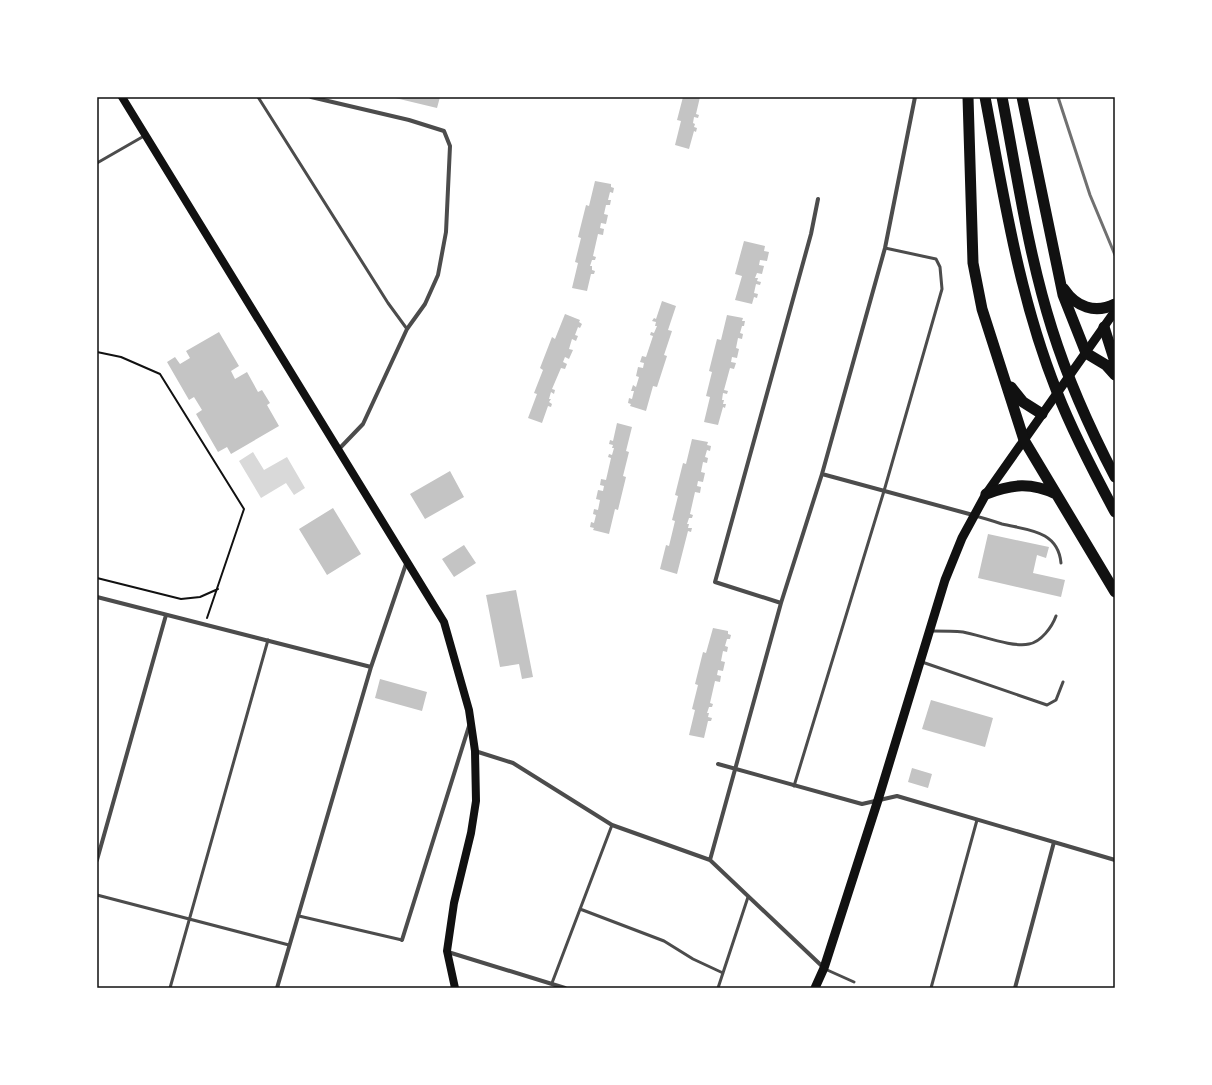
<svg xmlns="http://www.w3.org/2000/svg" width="1212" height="1085" font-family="Barlow,sans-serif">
<rect width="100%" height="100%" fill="#fff"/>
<path fill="#d9d9d9" d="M253,452L264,470L287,457L305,488L294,495L286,483L261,498L239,461Z"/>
<path fill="#c4c4c4" d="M391,97H440L437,108Z
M683,97H700L696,114L699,115L698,118L694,117L693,123L695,124L694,127L697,128L696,132L694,131L689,149L675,145L681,121L677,120Z
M595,181L611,184V187L614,188L613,193L610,192L608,200H611L610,205H606L604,214L608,215L606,224L601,223L600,228L604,229L603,235L598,234L593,256L596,257L595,260H592L590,266H592V270L595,271L594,274H591L587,291L572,288L578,263L575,262L581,238L578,237L586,205L589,206Z
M744,241L765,246L764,251L769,252L767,261L760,260L759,265L764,266L762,274L757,273L755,278H758L757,281L761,282L760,285L756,284L754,293L758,294L757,298L754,297L752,304L735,300L742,276L735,274Z
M662,301L676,306L668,330L672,331L664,355L667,356L657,387L653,386L646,411L630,406L631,404L628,403L629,398L632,399L634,391H631L633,385L636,387L639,377L636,376L638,367L643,368L644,363L640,362L642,356L646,357L653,336L650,335L651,332L654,333L657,326H655L656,322L652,321L654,318L656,319Z
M565,314L580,320L579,322L582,324L580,328L578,327L575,335L578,336L576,341L572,339L569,349L573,350L569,359L565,357L563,362L567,364L565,369L561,368L552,389L555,390L554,394L551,392L549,399H551L549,402L552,404L551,407L548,406L542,423L528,418L537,394L534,393L543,370L540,368L552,337L555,339Z
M727,315L743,318L742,321H745L744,326H742L740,333L743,334L742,339L738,338L736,348L739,349L737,358L732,357L731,362L736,363L734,369L730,368L724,390L728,391L727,394L723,393L722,400H724L723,404H726L725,408L723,407L718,425L704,422L710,397L706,396L712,372L709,371L717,339L721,340Z
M219,332L239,366L231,371L235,379L247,372L258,392L262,390L270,403L267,405L279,426L231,454L227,447L218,452L196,414L202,410L194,397L189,400L167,362L175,357L180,364L190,358L186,351Z
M617,423L632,427L626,451L629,452L623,476L626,477L618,510L615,509L609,534L593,530L594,528L590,527L591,522L594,523L596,515L593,514L594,509L598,510L600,500L596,499L598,490L603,491L604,486L600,485L601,479L606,480L611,458L608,457L609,454L612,455L614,448H612L613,445L609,444L610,440L613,441Z
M692,439L708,442L707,445L711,446L710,451L707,450L705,457L708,458L707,463L703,462L701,472L705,473L703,482L698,481L697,486L701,487L700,493L695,492L690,514L693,515L692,518H689L687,524H689L688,528H692L691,532L688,531L677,574L660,569L666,545L669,546L675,521L672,520L678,496L675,495L683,463L686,464Z
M450,471L464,497L425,519L410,494Z
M333,508L361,554L327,575L299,529Z
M988,534L1049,547L1046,558L1037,555L1033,573L1065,580L1061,597L978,578Z
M464,545L476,563L454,577L442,559Z
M516,590L533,677L522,679L519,664L500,667L486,595Z
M713,628L728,631V634L731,635L730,639H727L725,646L728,647L727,652L723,651L721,661L725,662L723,671L718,670L717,675L721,676L720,682L715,681L710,703L713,704L712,707H709L707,713H709L708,717L712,718L711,721H708L704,738L689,735L695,710L692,709L698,685L695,684L703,652L706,653Z
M380,679L427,692L422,711L375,698Z
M931,700L993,718L985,747L922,729Z
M912,768L932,774L928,788L908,782Z"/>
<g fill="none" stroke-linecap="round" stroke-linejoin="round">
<path stroke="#111" stroke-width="2" d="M97,352L121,357L160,374L244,509L207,618
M97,578L181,599L200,597L218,589"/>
<path stroke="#4c4c4c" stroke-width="3" d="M258,97L388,303L407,329
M97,163L144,136
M975,516C984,518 993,521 1002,524C1027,530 1058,530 1061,563
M932,631C942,631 953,631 963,632C980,635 1013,648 1029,644C1041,642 1052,627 1056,616
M922,662L1047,705L1056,700L1063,682
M794,786L884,491L942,289L940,267L936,259L885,248
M97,895L289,945
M580,909L664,941L693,959L723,973
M299,916L402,940
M825,969L854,982
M552,983L612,825
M170,988L268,640
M718,988L748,897
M931,988L977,820"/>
<path stroke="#4c4c4c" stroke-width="4" d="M311,97L409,120L444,131L450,146L446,232L438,275L425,304L407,329L363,424L339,449
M822,474L973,515
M97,597L371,667
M781,603L715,582L811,234L818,199
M475,751L513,763L612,825L710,860L824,968
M718,764L862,804L897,796L1115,860
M97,860L166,615
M710,860L781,603L822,474L885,248L915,97
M402,940L469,726
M448,952L565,988
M277,988L371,667L407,561
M1015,988L1054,842"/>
<path stroke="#111" stroke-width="8" d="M122,97L444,622L469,710L475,751L476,801L471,833L454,903L447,951L455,988"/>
<path stroke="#111" stroke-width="9" d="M815,988L824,968L878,800L945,580L962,538L986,494L1115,311"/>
<path stroke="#111" stroke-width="11" d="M968,97L973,263L982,309L1024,440L1115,592
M985,97C1004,197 1019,297 1057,392C1073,433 1094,473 1115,512
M1002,97C1017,175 1028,253 1052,329C1068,380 1090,429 1115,477
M1022,97L1063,295L1086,353L1106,365L1115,375
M1064,289C1076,307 1095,314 1115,304
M1104,327L1115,362
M1011,387L1023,402L1042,414
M986,494C1012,484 1031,482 1056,494"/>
<path stroke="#707070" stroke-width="3" d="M1058,97L1090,195L1115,255"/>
</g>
<rect width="1212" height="1085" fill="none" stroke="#ffffff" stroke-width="196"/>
<rect x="98" y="98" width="1016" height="889" fill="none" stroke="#111" stroke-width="1.5"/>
</svg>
